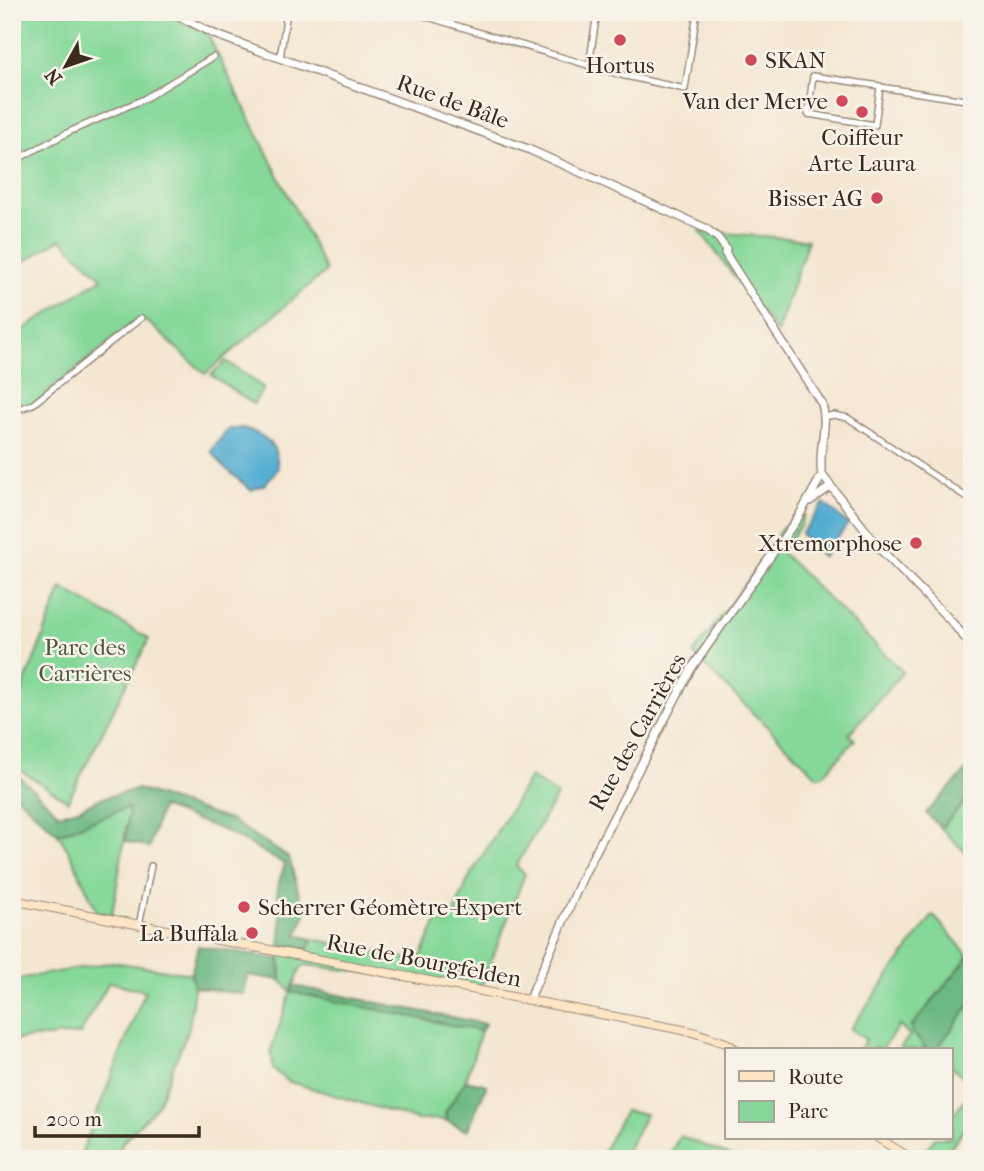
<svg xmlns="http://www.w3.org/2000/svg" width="984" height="1171" font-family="'IM FELL French Canon',serif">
<rect width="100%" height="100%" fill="#f7f3e8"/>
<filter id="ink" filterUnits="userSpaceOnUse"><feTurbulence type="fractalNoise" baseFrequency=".0143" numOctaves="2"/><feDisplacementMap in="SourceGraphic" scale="14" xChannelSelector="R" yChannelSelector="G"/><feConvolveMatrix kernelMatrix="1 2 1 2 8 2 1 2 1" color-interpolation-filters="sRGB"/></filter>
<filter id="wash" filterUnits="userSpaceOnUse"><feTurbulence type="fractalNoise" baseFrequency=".00686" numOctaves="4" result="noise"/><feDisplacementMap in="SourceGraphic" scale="28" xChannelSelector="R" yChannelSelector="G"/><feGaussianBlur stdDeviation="1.57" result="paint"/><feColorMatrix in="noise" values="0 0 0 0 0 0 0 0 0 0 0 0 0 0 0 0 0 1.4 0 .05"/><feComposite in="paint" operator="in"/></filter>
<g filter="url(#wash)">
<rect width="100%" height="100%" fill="#f4e7d2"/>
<path fill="#85d89a" stroke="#60815c" stroke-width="2" d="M12,12H165L207,33L326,271L205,374L149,323L138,319L46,394L33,407L12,414V337L102,278L61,239L12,269Z
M700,231L808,240L777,333Z
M226,361L264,388L253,404L211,375Z
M804,515L800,526L781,552L903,672L849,734L855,740L823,775L817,776L693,654L769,552C777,534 784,520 804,515Z
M62,588L149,639L68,801L12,765V716Z
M530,777L557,795L516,866L525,874L481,987L307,965L301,968L291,991L481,1031L466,1080L445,1113L446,1121L438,1119L418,1120L287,1081L273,1069L271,1050L291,992L281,980L280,944L308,949L312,939L419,961L437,922L449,924L469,878Z
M972,794V859L941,828Z
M130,806L112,915L97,912L71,855L58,834Z
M933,915L969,956L911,1027L912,1032L926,1049L899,1050L910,1035L899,1026L881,1050L874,1047L871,1050H859L866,1040L850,1029Z
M113,962L191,974L194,987L189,1028L157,1106L122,1143L119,1159H79L145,991L109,982L80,1034L12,1040V980Z
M972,1002V1083L951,1067V1050H936Z
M972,1090V1118L942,1159L920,1157L935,1138H951V1117Z
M625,1111L646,1114L626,1152L638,1159L600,1157Z
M680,1136L738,1159H667Z"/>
<path fill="#6cb882" stroke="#547150" stroke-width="2" d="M972,765V794L941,828L926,813Z
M12,770L59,814L79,809L99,799L138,789L232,821L289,858L305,915L297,935L312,939L308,949L280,944L281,923L277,888L285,864L225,831L161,807L149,847L125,841L129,807L58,834L12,792Z
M198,946L279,959L281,980L247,975L244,994L194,987L191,974Z
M969,956L972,958V1002L936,1050H928L912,1032L911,1027Z
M293,986L485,1024L481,1031L291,992Z
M466,1080L487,1085L467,1131L447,1121L445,1113Z"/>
<path fill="#53add1" stroke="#476c78" stroke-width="2" d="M243,428C266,437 277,441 278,469L264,485L251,490L223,466L211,451L228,429Z
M824,503L848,524L823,557L801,534Z"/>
</g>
<g filter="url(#ink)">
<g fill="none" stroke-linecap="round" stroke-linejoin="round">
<defs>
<path id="minor" d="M411,12L621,75L685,89L697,12
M280,58L287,12
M589,66L597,12
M880,86L813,76L808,114L875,125L880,87L972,101
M12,162L69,132L144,99L213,57
M12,411L33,404L141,318
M824,417L834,415L848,418L972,501
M139,925L151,866"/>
<path id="tertiary" d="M171,12L214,34L528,149L705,228L718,238L726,249L725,253L732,264L822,404C829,427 817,452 822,475L881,550L949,619L972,646
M810,501L830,487
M529,1000L584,874L691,669L799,516L822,475"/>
<path id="secondary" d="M12,900L693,1032L726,1043L737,1050
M878,1138L912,1159"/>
</defs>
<use href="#minor" stroke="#988878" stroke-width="8"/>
<use href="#tertiary" stroke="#988878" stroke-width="10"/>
<use href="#secondary" stroke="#988878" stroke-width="10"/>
<use href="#minor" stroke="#fff" stroke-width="5"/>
<use href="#tertiary" stroke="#fff" stroke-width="7"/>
<use href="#secondary" stroke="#fde5c5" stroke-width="8"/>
</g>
</g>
<g fill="#d1495b" stroke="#f7f3e8" stroke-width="2.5">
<circle cx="620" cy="40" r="7"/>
<circle cx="751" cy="60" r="7"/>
<circle cx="842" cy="101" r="7"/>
<circle cx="862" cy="112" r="7"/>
<circle cx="877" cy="198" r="7"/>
<circle cx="916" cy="543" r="7"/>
<circle cx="244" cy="907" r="7"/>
<circle cx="252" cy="933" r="7"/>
</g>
<g text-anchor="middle" stroke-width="5" stroke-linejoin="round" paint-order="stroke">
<g font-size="23" fill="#3b2a1e" stroke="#f7f3e8" text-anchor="end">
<text x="765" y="68" text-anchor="start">SKAN</text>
<text x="620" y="73" text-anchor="middle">Hortus</text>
<text x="828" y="109">Van der Merve</text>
<text x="862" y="145" text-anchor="middle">Coiffeur<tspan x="862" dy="26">Arte Laura</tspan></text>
<text x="863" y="206">Bisser AG</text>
<text x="902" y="551">Xtremorphose</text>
<text x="258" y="915" text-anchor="start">Scherrer Géomètre-Expert</text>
<text x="238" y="941">La Buffala</text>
</g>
<g font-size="23" fill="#3b2a1e" stroke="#f7f3e8">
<text transform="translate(453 101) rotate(20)" y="8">Rue de Bâle</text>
<text transform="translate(637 732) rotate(-61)" y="8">Rue des Carrières</text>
<text transform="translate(424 960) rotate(11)" y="8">Rue de Bourgfelden</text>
</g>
<g font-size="23" fill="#4e563d" stroke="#f7f3e8">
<text x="85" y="655">Parc des<tspan x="85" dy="26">Carrières</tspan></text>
</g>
</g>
<rect width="984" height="1171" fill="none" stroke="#f7f3e8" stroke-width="42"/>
<rect x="725" y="1048" width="228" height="91" fill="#f7f3e8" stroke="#aca397" stroke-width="2"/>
<rect x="739" y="1071" width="35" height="10" fill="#fde5c5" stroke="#aca397" stroke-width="2"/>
<text x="788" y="1084" font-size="21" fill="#3b2a1e">Route</text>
<rect x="739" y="1101" width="35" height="21" fill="#85d89a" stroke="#aca397" stroke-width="2"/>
<text x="788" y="1118" font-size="21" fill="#3b2a1e">Parc</text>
<g transform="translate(66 66) rotate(230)" stroke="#f7f3e8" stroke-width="5" paint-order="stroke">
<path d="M0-5L12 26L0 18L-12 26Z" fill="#3b2a1e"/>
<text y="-10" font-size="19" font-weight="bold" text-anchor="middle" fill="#3b2a1e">N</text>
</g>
<path d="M35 1126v10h164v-10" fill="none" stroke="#3b2a1e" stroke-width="3.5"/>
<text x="46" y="1126" font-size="21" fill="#3b2a1e" stroke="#f7f3e8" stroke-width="5" paint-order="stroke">200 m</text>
</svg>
